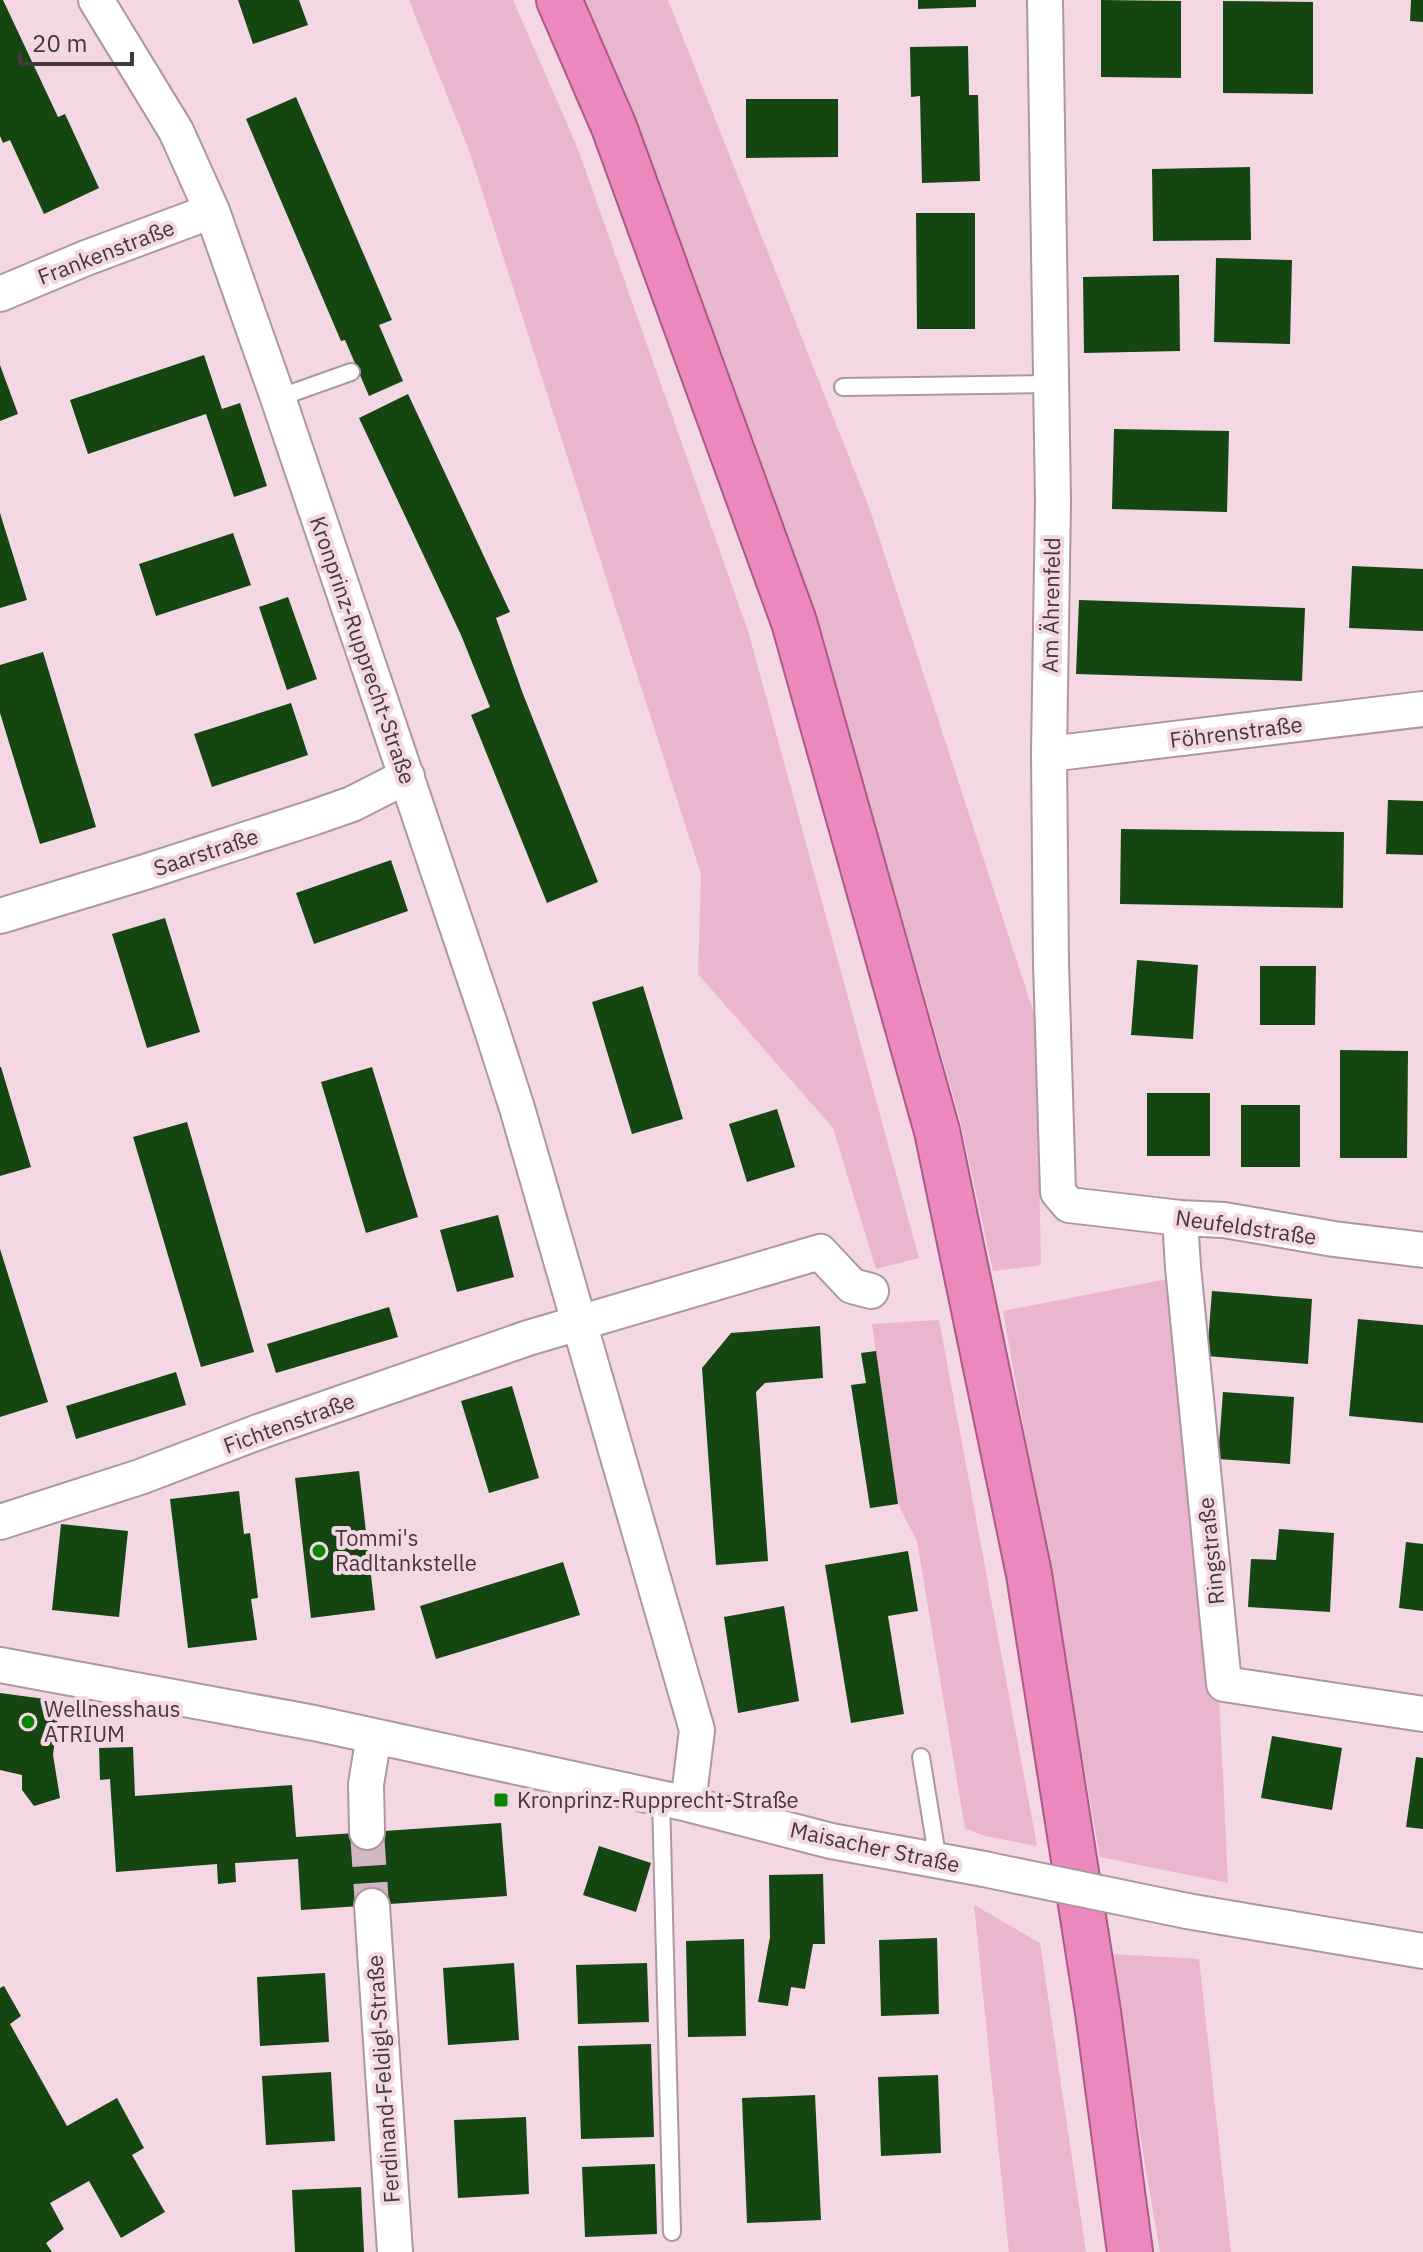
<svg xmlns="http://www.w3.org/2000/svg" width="1423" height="2252" font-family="'IBM Plex Sans',sans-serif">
<rect width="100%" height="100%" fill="#f3d7e3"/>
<path fill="#eab5ce" d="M409,0H513L578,149L749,634L919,1258L876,1269L833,1128L698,974L701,874L469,150Z
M583,0H668L870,510L1036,1020L1041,1265L993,1271L960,1120L813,608L631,113Z
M1168,1279L1219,1694L1228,1883L1100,1857L1003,1311Z
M939,1320L1037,1846L985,1836L965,1828L917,1541L898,1504L872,1324Z
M974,1905L1040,1943L1086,2252H1009Z
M1109,1954L1199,1959L1231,2252H1160Z"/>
<path fill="#154511" d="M0,0H3L58,117L65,114L99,188L44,214L10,140L3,143L0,136Z
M238,0H299L308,25L253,44Z
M918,0H976V7L918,9Z
M1101,0L1181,1V78L1101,77Z
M1411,0H1423V22L1410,21Z
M1223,1L1313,2V94L1223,93Z
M968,46L969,95H978L980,181L922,183L920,96L911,97L910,47Z
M296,97L392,320L379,325L403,381L369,396L345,340L341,341L246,119Z
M746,99H838V157L746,158Z
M1250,167L1251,240L1153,241L1152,169Z
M916,213H975V329H917Z
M1216,258L1292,260L1290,344L1214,342Z
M1179,275L1180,351L1084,353L1083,277Z
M204,355L222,409L240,403L267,486L234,497L206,414L88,454L70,400Z
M0,365L18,414L0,421Z
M408,394L510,612L496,618L523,694L598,882L547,903L471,715L490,707L461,635L359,418Z
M1114,429L1229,431L1227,512L1112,509Z
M0,513L27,600L0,608Z
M233,533L251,585L156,616L139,564Z
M1352,566L1423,569V631L1349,628Z
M288,597L317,679L287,690L259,607Z
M1079,600L1305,608L1302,681L1076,674Z
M43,652L96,827L40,844L0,713V665Z
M291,703L308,755L212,787L194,734Z
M1388,800L1423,801V855L1386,854Z
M1121,829L1344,832L1343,908L1120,904Z
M391,860L408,911L314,944L296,893Z
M165,918L200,1032L147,1048L112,934Z
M1137,960L1198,965L1193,1039L1131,1035Z
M1260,966H1316L1315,1025H1260Z
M643,986L683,1119L632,1134L592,1002Z
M1340,1050L1408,1051L1407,1158H1340Z
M1,1067L31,1167L0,1176V1067Z
M372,1067L418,1217L366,1233L321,1082Z
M1147,1093H1210V1156H1147Z
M1241,1105H1300V1167H1241Z
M777,1109L795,1167L747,1182L729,1124Z
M187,1122L254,1352L201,1367L133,1137Z
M498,1215L514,1277L457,1292L440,1230Z
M0,1249L48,1402L0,1417Z
M1212,1291L1312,1299L1308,1364L1207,1356Z
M389,1307L398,1337L276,1373L267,1344Z
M1358,1319L1423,1325V1423L1349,1416Z
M820,1326L823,1378L765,1383L756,1392L768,1561L716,1565L702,1368L731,1333Z
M876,1351L898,1504L870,1508L851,1385L866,1383L861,1353Z
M176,1372L186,1405L76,1439L66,1406Z
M512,1386L539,1478L489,1493L461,1401Z
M1223,1392L1294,1397L1290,1464L1218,1459Z
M359,1471L375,1610L311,1618L295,1478Z
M239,1491L244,1534L250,1533L254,1565L258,1598L251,1599L257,1640L188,1648L170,1499Z
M61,1524L128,1531L119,1617L52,1610Z
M1279,1529L1334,1533L1330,1612L1248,1607L1251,1559L1276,1560Z
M1406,1542L1423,1544V1611L1399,1608Z
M908,1551L918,1611L888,1616L904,1714L851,1723L825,1565Z
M563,1562L580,1615L436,1659L420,1606Z
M784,1606L799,1701L738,1713L724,1617Z
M0,1693L60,1701L53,1755L60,1798L34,1806L22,1790V1775L0,1770Z
M1272,1736L1342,1748L1332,1810L1261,1798Z
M133,1747L135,1796L292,1785L296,1837L501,1823L507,1896L301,1910L298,1859L235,1863L236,1882L218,1884L217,1864L116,1872L110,1779L100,1780L99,1748Z
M1416,1757L1423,1758V1829L1406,1827Z
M599,1846L651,1863L636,1912L583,1895Z
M823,1874L825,1944H813L805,1989L791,1987L788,2006L758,2002L770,1937L769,1875Z
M937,1938L939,2014L881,2016L879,1940Z
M744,1939L746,2036L688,2037L686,1941Z
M514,1963L519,2040L448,2045L443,1968Z
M647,1963L649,2022L578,2024L576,1965Z
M325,1973L329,2042L260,2046L257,1977Z
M4,1986L21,2016L10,2024L67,2126L117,2098L144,2148L132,2155L165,2212L121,2238L89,2181L50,2203L64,2229L46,2243L52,2252H0V1988Z
M651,2044L654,2137L581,2139L578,2046Z
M331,2072L335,2141L266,2145L262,2076Z
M938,2075L941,2153L881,2156L878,2077Z
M815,2095L821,2220L747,2223L742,2098Z
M526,2117L529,2194L458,2198L454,2120Z
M655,2164L657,2234L585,2237L582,2167Z
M361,2187L364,2252H295L292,2190Z"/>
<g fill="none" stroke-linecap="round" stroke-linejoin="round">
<path stroke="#d0b7c2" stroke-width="34" stroke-dasharray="34 17" stroke-linecap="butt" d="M367,1832L372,1906"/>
<defs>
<path id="service" d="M843,387L1051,384
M278,398L351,372
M921,1757L938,1861
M661,1798L672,2232"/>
<path id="minor" d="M96,0L176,131L212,211L278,398L489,1021L517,1108L697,1730L688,1804
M1045,0L1053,501L1049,754L1051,964L1058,1192L1069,1205L1180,1218L1224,1220L1334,1239L1423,1250
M0,294L86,258L212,211
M1049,754L1423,709
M0,916L145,872L312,818L352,804L407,776
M1180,1218L1183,1267L1224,1684L1423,1714
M0,1522L140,1477L261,1431L528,1338L820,1252L852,1286L871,1291
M0,1665L314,1723L688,1804L831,1841L984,1869
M367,1832L366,1784L374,1736
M372,1906L395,2252
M1187,1911L1423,1951"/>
<path id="trunk" d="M559,0L614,127L794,622L937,1131L1029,1574L1098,2012L1130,2252"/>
</defs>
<use href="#service" stroke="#af95a1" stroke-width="20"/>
<use href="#minor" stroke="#af95a1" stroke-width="38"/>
<use href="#trunk" stroke="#ad5986" stroke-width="48"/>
<use href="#service" stroke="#fff" stroke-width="16"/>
<use href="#minor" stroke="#fff" stroke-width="34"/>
<use href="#trunk" stroke="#eb88be" stroke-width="44"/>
<defs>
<path id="minor-bridge" d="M984,1869L1187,1911"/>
</defs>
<use href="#minor-bridge" stroke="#af95a1" stroke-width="38" stroke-linecap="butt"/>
<use href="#minor-bridge" stroke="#fff" stroke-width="34"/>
</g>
<g fill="#0d8400" stroke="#f3d7e3" stroke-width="3">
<circle cx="319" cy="1551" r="8"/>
<circle cx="28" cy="1722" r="8"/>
<rect x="493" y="1792" width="16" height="16" rx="4"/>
</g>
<g text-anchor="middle" stroke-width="8" stroke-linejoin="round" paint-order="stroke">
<g font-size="22" fill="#43383d" stroke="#f3d7e3">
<text transform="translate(106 252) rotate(-21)" y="8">Frankenstraße</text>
<text transform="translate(1051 605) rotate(-89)" y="8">Am Ährenfeld</text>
<text transform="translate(363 650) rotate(71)" y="8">Kronprinz-Rupprecht-Straße</text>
<text transform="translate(1236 732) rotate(-7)" y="8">Föhrenstraße</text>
<text transform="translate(206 852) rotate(-18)" y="8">Saarstraße</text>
<text transform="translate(1246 1227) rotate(8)" y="8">Neufeldstraße</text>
<text transform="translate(289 1423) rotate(-20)" y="8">Fichtenstraße</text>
<text transform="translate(1211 1551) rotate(-96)" y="8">Ringstraße</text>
<text transform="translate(875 1847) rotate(12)" y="8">Maisacher Straße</text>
<text transform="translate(383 2079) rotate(-94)" y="8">Ferdinand-Feldigl-Straße</text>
</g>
<g font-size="22" fill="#43383d" stroke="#f3d7e3" text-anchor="start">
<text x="335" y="1546">Tommi's<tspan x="335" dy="25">Radltankstelle</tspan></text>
<text x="44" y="1717">Wellnesshaus<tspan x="44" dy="25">ATRIUM</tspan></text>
<text x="517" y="1808">Kronprinz-Rupprecht-Straße</text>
</g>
</g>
<path d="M20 52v12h112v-12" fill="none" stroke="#43383d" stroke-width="4"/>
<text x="32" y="52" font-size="24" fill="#43383d" stroke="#f3d7e3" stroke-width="6" paint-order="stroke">20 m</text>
</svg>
